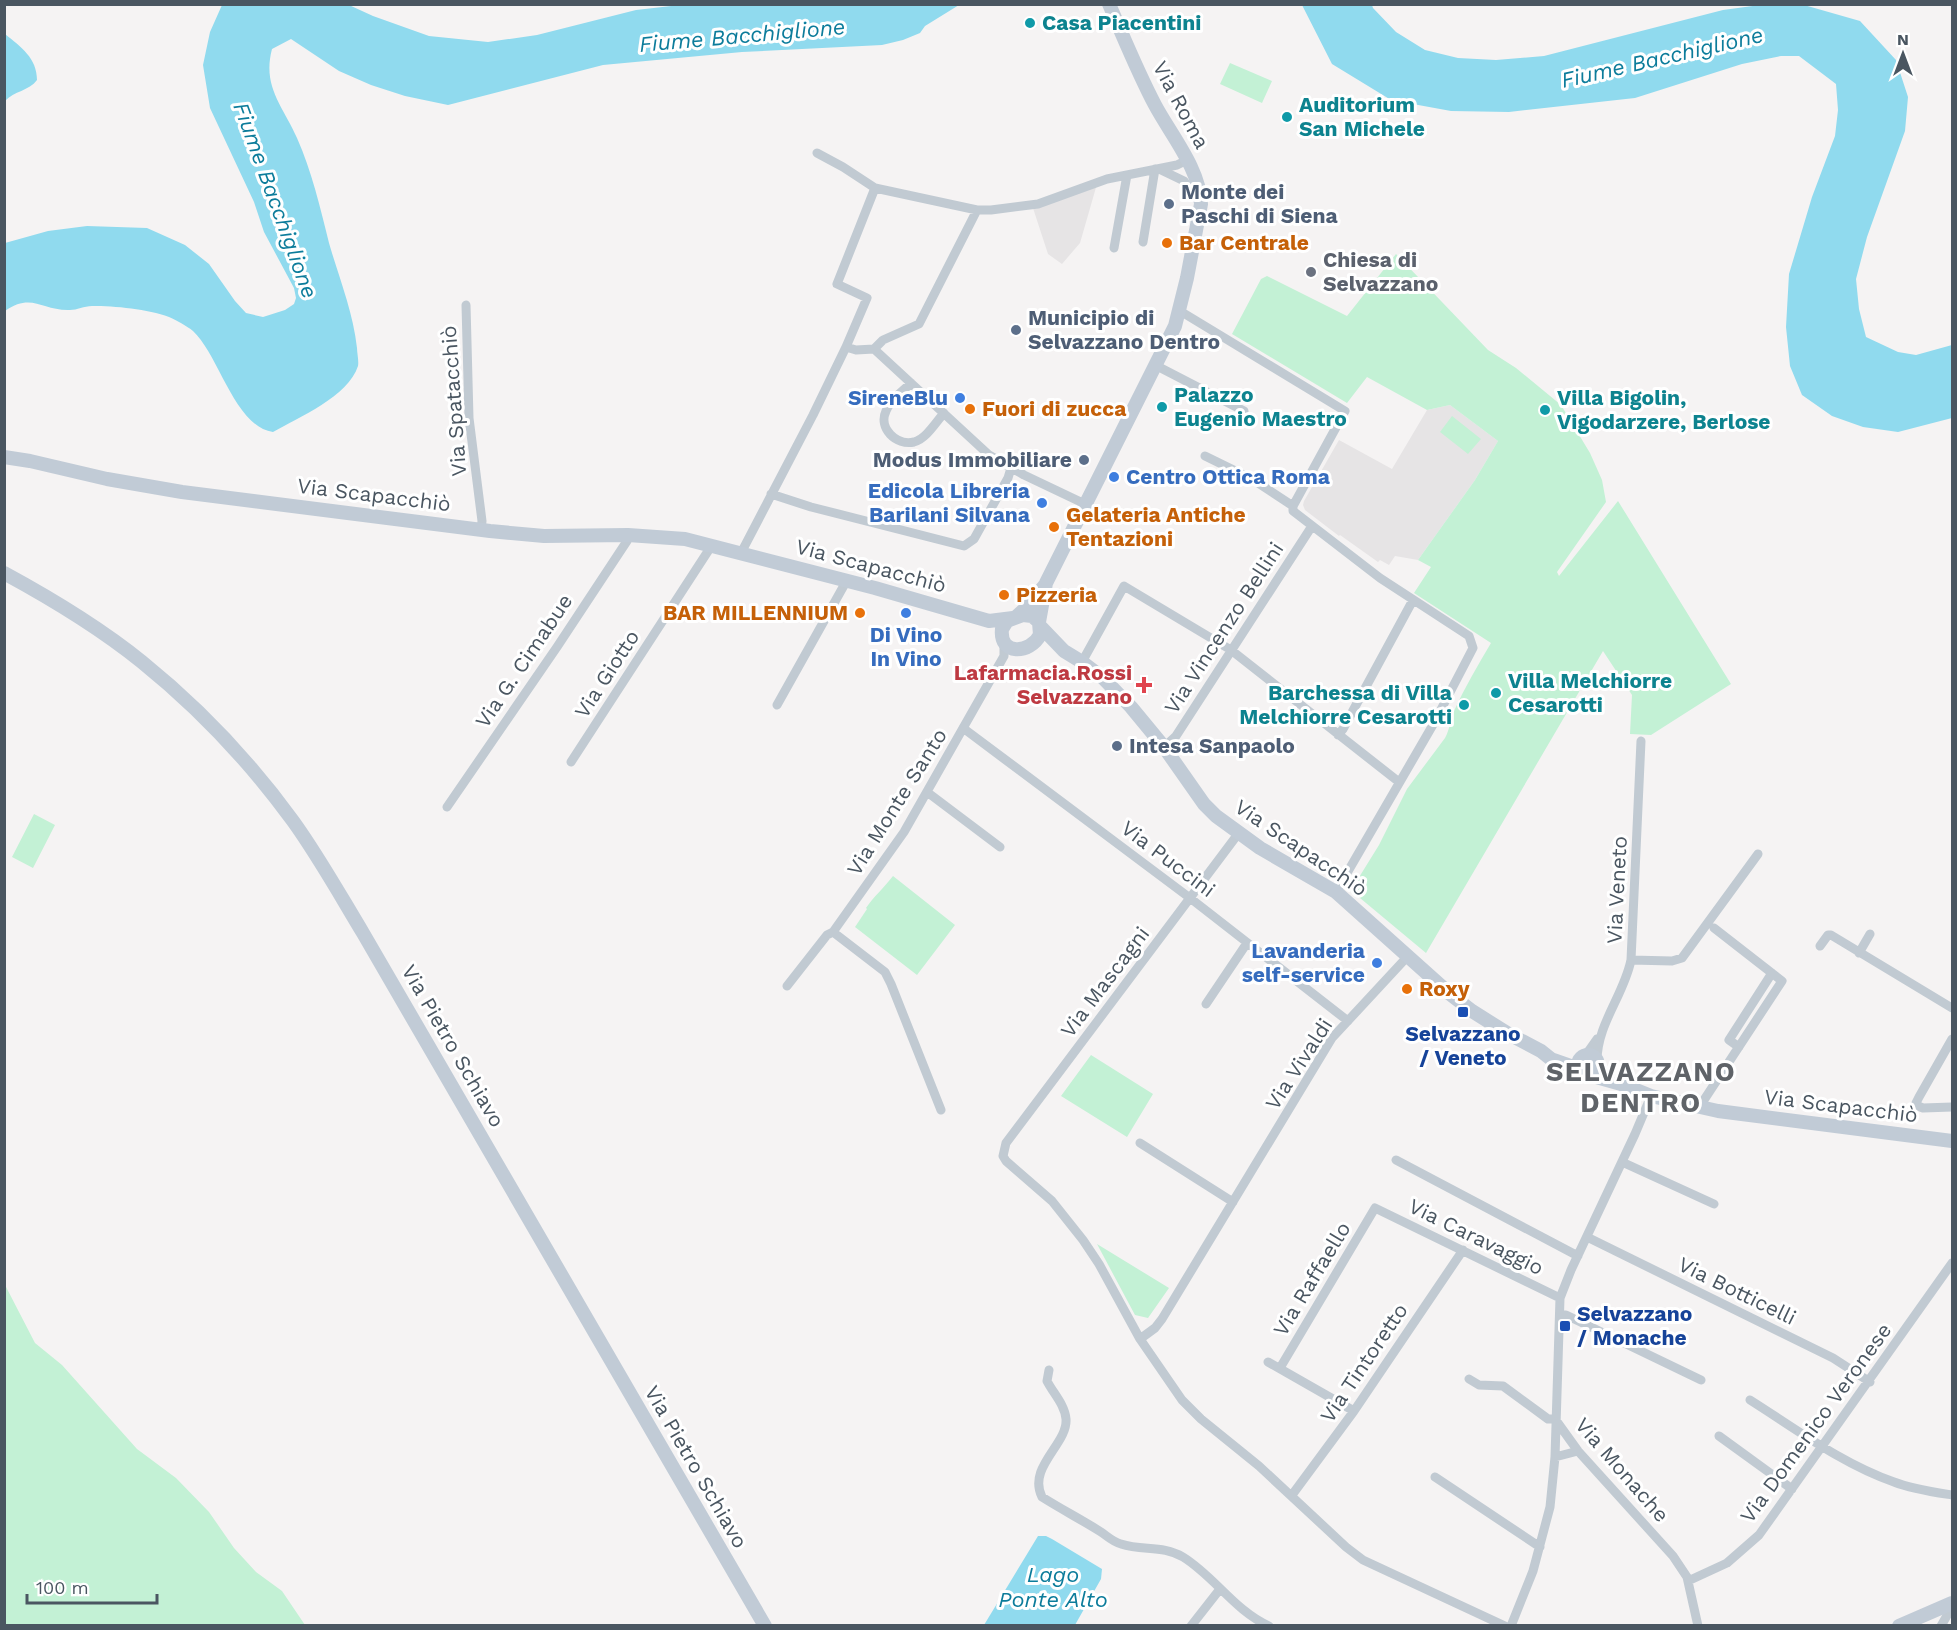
<svg xmlns="http://www.w3.org/2000/svg" width="1957" height="1630" font-family="'Work Sans',sans-serif">
<rect width="100%" height="100%" fill="#f5f3f3"/>
<path fill="#e6e4e5" d="M1097,184L1080,243L1062,264L1048,254L1032,205Z
M1450,405L1498,441L1475,480L1418,560L1395,556L1389,565L1380,560L1378,562L1340,535L1339,536L1305,510L1303,505L1304,501L1339,440L1392,469L1427,410Z"/>
<path fill="#c3f1d5" d="M1230,63L1272,81L1262,103L1220,84Z
M1396,254L1488,350L1516,368L1561,405L1590,453L1602,480L1606,502L1557,572L1559,576L1618,501L1731,684L1651,735L1630,734L1632,695L1603,651L1426,953L1354,893L1353,887L1379,845L1407,789L1445,738C1450,729 1450,720 1454,711C1465,687 1478,665 1491,643L1414,593L1431,567L1418,560L1475,480L1498,441L1450,405L1427,410L1367,377L1347,403L1232,334L1261,279L1267,276L1347,316Z
M1452,416L1481,439L1468,454L1440,432Z
M34,814L55,825L33,868L12,857Z
M893,876L955,925L917,975L855,927L867,909L866,908C874,896 883,889 893,876Z
M1091,1055L1153,1094L1127,1137L1061,1096Z
M1097,1244L1169,1288L1148,1318L1135,1315Z
M4,1283L35,1343L62,1365L137,1449L176,1478L209,1512L234,1548L256,1572L282,1591L305,1625H5Z"/>
<path fill="#90daee" d="M222,5H349L373,16L429,36L488,42L537,35L636,10L680,5H959L925,26L920,33L903,40L882,45L742,52L603,65L448,105L405,96L371,85L339,71L291,39L272,49C262,87 283,106 297,138C312,172 320,207 329,243C339,278 353,311 357,348C357,353 359,361 358,366C348,397 299,417 273,432C235,427 219,355 193,331C187,326 176,320 169,317C148,309 115,306 92,306C84,306 77,310 70,310C42,311 32,292 5,311V243L48,231L87,226L147,228L185,245L209,264L235,301L246,313L263,317L285,310L294,304L296,298L294,288L264,232L254,202L210,108L203,65L210,32Z
M1302,5H1372L1373,8L1396,32L1425,50L1458,58L1496,60L1544,56L1723,10L1760,5H1804L1860,21L1896,60L1908,97L1905,131L1867,237L1856,279L1859,309L1866,337L1898,352L1916,355L1952,345V418L1898,432L1863,427L1832,416L1802,395L1790,366L1786,327L1789,274L1812,197L1835,136L1838,110L1836,84L1799,56H1781L1742,64L1635,98L1509,112L1451,111L1391,100L1332,64Z
M5,34C21,47 37,58 37,80C29,91 14,91 5,101Z
M1038,1536H1046L1052,1539L1102,1569L1101,1579L1075,1625H984Z"/>
<g fill="none" stroke-linecap="round" stroke-linejoin="round">
<path stroke="#c1cad2" stroke-width="9" d="M817,153L843,167L875,188L977,210H991L1038,204L1107,179L1177,165L1187,160
M1159,169L1184,181L1200,203
M1143,242L1155,169
M1114,248L1127,175
M466,305L469,418L482,521L481,530
M1179,312L1185,314L1345,411L1293,506V511L1380,578L1469,636L1473,648L1434,723L1336,892
M846,347L867,298L837,284L875,188
M874,349L989,455L1024,475L1085,504
M1155,365L1244,411
M911,383C903,391 890,400 886,411C878,428 896,446 914,442C926,439 936,422 944,413
M1205,456L1252,479L1293,506
M771,494L811,507L964,546L974,539L1008,478L1011,468
M741,553L813,415L846,347L856,350L874,349L883,340L919,324L977,210
M1082,662L1124,586L1231,650L1399,782
M777,705L847,580
M963,728L1190,898L1348,1021
M1338,735L1343,729L1413,600
M1164,747L1176,736L1312,526
M571,762L712,545
M927,792L1000,847
M447,807L557,647L627,541L628,535
M1238,834L1006,1143L1003,1156L1006,1161L1052,1201L1083,1240L1099,1264L1140,1339L1182,1400L1201,1419L1259,1466L1346,1547L1363,1560L1505,1626
M833,932L885,972L891,984L941,1110
M1820,946L1828,935H1831L1952,1008
M1859,953L1870,934
M1631,960L1672,961L1682,958L1758,854
M787,986L827,935L833,932L904,832L1004,656V642
M1206,1004L1247,943
M1952,1039L1919,1097L1916,1103L1918,1106L1923,1108L1952,1107
M1739,1047L1729,1040L1772,973
M1585,1056L1597,1039
M1597,1061C1597,1024 1624,995 1631,960L1641,741
M1701,1108L1702,1103L1782,981L1714,928
M1140,1143L1233,1202
M1396,1160L1578,1256
M1622,1162L1714,1204
M1587,1237L1833,1358L1870,1382
M1560,1315H1566L1701,1380
M1140,1339L1155,1328L1162,1319L1332,1038L1408,956
M1268,1362L1354,1411
M1280,1368L1375,1208L1560,1298
M1049,1370L1047,1381C1053,1393 1065,1405 1066,1419C1068,1444 1027,1467 1042,1497C1061,1509 1082,1520 1101,1532C1107,1536 1113,1542 1121,1544C1143,1551 1163,1545 1183,1557C1214,1576 1235,1611 1269,1626
M1469,1379L1479,1385L1503,1386L1548,1419H1555
M1750,1400C1796,1429 1842,1464 1894,1482C1912,1489 1933,1492 1952,1495
M1555,1419L1578,1451L1673,1556L1687,1577L1698,1626
M1719,1436L1792,1489
M1555,1457L1578,1451
M1435,1477L1540,1547
M1292,1495L1354,1411L1463,1250
M1688,1581L1727,1563L1759,1535L1952,1263
M1191,1626L1220,1589
M1511,1626L1533,1571L1550,1507L1555,1457L1560,1298L1571,1270L1635,1134L1651,1096
M1941,1626L1949,1612L1946,1605"/>
<path stroke="#c1cbd6" stroke-width="14" d="M4,457L30,461L107,479L182,492L490,531L544,536L628,535L685,539L875,588L989,621L1013,618
M4,573C52,599 100,628 142,662C199,708 250,762 293,821C319,857 340,895 363,933L765,1626
M1023,615L1032,616L1039,622L1040,635C1030,654 999,656 1002,629L1007,621Z
M1016,617L1026,608L1045,585
M1039,622L1046,583L1175,326L1187,278L1201,204C1200,169 1171,135 1155,105C1138,73 1124,38 1109,4
M1040,626L1064,651L1082,662L1103,678L1131,707L1164,747L1204,804L1216,816L1260,848L1336,892L1450,994L1472,1011L1507,1033L1541,1051L1551,1059L1571,1066L1579,1071
M1578 1065a10 10 0 1 1 20 0a10 10 0 1 1-20 0Z
M1589,1075L1621,1084L1651,1096L1718,1111L1952,1141
M1899,1626L1952,1603"/>
</g>
<g fill="#0f9aa8" stroke="#fff" stroke-width="2">
<circle cx="1030" cy="23" r="6"/>
<circle cx="1287" cy="117" r="6"/>
<circle cx="1162" cy="407" r="6"/>
<circle cx="1545" cy="410" r="6"/>
<circle cx="1496" cy="693" r="6"/>
<circle cx="1464" cy="705" r="6"/>
</g>
<g fill="#5c6f8a" stroke="#fff" stroke-width="2">
<circle cx="1169" cy="204" r="6"/>
<circle cx="1016" cy="330" r="6"/>
<circle cx="1084" cy="460" r="6"/>
<circle cx="1117" cy="746" r="6"/>
</g>
<g fill="#e8710a" stroke="#fff" stroke-width="2">
<circle cx="1167" cy="243" r="6"/>
<circle cx="970" cy="409" r="6"/>
<circle cx="1054" cy="527" r="6"/>
<circle cx="1004" cy="595" r="6"/>
<circle cx="860" cy="613" r="6"/>
<circle cx="1407" cy="989" r="6"/>
</g>
<circle fill="#6b7280" stroke="#fff" stroke-width="2" cx="1311" cy="272" r="6"/>
<g fill="#3f7fe0" stroke="#fff" stroke-width="2">
<circle cx="960" cy="398" r="6"/>
<circle cx="1114" cy="477" r="6"/>
<circle cx="1042" cy="503" r="6"/>
<circle cx="906" cy="613" r="6"/>
<circle cx="1377" cy="963" r="6"/>
</g>
<path fill="#e0444e" stroke="#fff" stroke-width="2" d="M1141 676h6v6h6v6h-6v6h-6v-6h-6v-6h6z"/>
<g fill="#1a4fb4" stroke="#fff" stroke-width="2">
<rect x="1457" y="1006" width="12" height="12" rx="3"/>
<rect x="1559" y="1320" width="12" height="12" rx="3"/>
</g>
<g text-anchor="middle" stroke-width="6" stroke-linejoin="round" paint-order="stroke">
<g font-size="21" font-weight="bold" fill="#0d838f" stroke="#fff" text-anchor="start">
<text x="1042" y="30">Casa Piacentini</text>
<text x="1299" y="112">Auditorium<tspan x="1299" dy="24">San Michele</tspan></text>
<text x="1174" y="402">Palazzo<tspan x="1174" dy="24">Eugenio Maestro</tspan></text>
<text x="1557" y="405">Villa Bigolin,<tspan x="1557" dy="24">Vigodarzere, Berlose</tspan></text>
<text x="1508" y="688">Villa Melchiorre<tspan x="1508" dy="24">Cesarotti</tspan></text>
<text x="1452" y="700" text-anchor="end">Barchessa di Villa<tspan x="1452" dy="24">Melchiorre Cesarotti</tspan></text>
</g>
<g font-size="21" fill="#4a5661" stroke="#fff">
<text transform="translate(1181 105) rotate(62)" y="7">Via Roma</text>
<text transform="translate(454 401) rotate(-94)" y="7">Via Spatacchiò</text>
<text transform="translate(374 495) rotate(7)" y="7">Via Scapacchiò</text>
<text transform="translate(871 566) rotate(15)" y="7">Via Scapacchiò</text>
<text transform="translate(1224 628) rotate(-57)" y="7">Via Vincenzo Bellini</text>
<text transform="translate(524 661) rotate(-56)" y="7">Via G. Cimabue</text>
<text transform="translate(607 674) rotate(-57)" y="7">Via Giotto</text>
<text transform="translate(897 802) rotate(-58)" y="7">Via Monte Santo</text>
<text transform="translate(1301 848) rotate(34)" y="7">Via Scapacchiò</text>
<text transform="translate(1168 859) rotate(37)" y="7">Via Puccini</text>
<text transform="translate(1617 890) rotate(-87)" y="7">Via Veneto</text>
<text transform="translate(1105 982) rotate(-53)" y="7">Via Mascagni</text>
<text transform="translate(453 1046) rotate(60)" y="7">Via Pietro Schiavo</text>
<text transform="translate(1299 1064) rotate(-57)" y="7">Via Vivaldi</text>
<text transform="translate(1841 1106) rotate(7)" y="7">Via Scapacchiò</text>
<text transform="translate(1476 1237) rotate(26)" y="7">Via Caravaggio</text>
<text transform="translate(1312 1279) rotate(-59)" y="7">Via Raffaello</text>
<text transform="translate(1737 1291) rotate(26)" y="7">Via Botticelli</text>
<text transform="translate(1364 1363) rotate(-56)" y="7">Via Tintoretto</text>
<text transform="translate(1816 1423) rotate(-54)" y="7">Via Domenico Veronese</text>
<text transform="translate(696 1467) rotate(60)" y="7">Via Pietro Schiavo</text>
<text transform="translate(1622 1470) rotate(49)" y="7">Via Monache</text>
</g>
<g font-size="21" font-weight="bold" fill="#4e5e75" stroke="#fff" text-anchor="start">
<text x="1181" y="199">Monte dei<tspan x="1181" dy="24">Paschi di Siena</tspan></text>
<text x="1028" y="325">Municipio di<tspan x="1028" dy="24">Selvazzano Dentro</tspan></text>
<text x="1072" y="467" text-anchor="end">Modus Immobiliare</text>
<text x="1129" y="753">Intesa Sanpaolo</text>
</g>
<g font-size="21" font-weight="bold" fill="#c56008" stroke="#fff" text-anchor="start">
<text x="1179" y="250">Bar Centrale</text>
<text x="982" y="416">Fuori di zucca</text>
<text x="1066" y="522">Gelateria Antiche<tspan x="1066" dy="24">Tentazioni</tspan></text>
<text x="1016" y="602">Pizzeria</text>
<text x="848" y="620" text-anchor="end">BAR MILLENNIUM</text>
<text x="1419" y="996">Roxy</text>
</g>
<g font-size="21" font-weight="bold" fill="#5b616d" stroke="#fff" text-anchor="start">
<text x="1323" y="267">Chiesa di<tspan x="1323" dy="24">Selvazzano</tspan></text>
</g>
<g font-size="21" font-weight="bold" fill="#366cbe" stroke="#fff" text-anchor="end">
<text x="948" y="405">SireneBlu</text>
<text x="1126" y="484" text-anchor="start">Centro Ottica Roma</text>
<text x="1030" y="498">Edicola Libreria<tspan x="1030" dy="24">Barilani Silvana</tspan></text>
<text x="906" y="642" text-anchor="middle">Di Vino<tspan x="906" dy="24">In Vino</tspan></text>
<text x="1365" y="958">Lavanderia<tspan x="1365" dy="24">self-service</tspan></text>
</g>
<g font-size="21" font-weight="bold" fill="#be3a42" stroke="#fff" text-anchor="end">
<text x="1132" y="680">Lafarmacia.Rossi<tspan x="1132" dy="24">Selvazzano</tspan></text>
</g>
<g font-size="21" font-weight="bold" fill="#164399" stroke="#fff">
<text x="1463" y="1041">Selvazzano<tspan x="1463" dy="24">/ Veneto</tspan></text>
<text x="1577" y="1321" text-anchor="start">Selvazzano<tspan x="1577" dy="24">/ Monache</tspan></text>
</g>
<g font-size="22" font-style="italic" fill="#0c7c9b" stroke="#fff">
<text transform="translate(742 35) rotate(-5)" y="8">Fiume Bacchiglione</text>
<text transform="translate(1662 57) rotate(-13)" y="8">Fiume Bacchiglione</text>
<text transform="translate(276 200) rotate(70)" y="8">Fiume Bacchiglione</text>
<text x="1053" y="1582">Lago<tspan x="1053" dy="25">Ponte Alto</tspan></text>
</g>
<g font-size="27" font-weight="bold" letter-spacing="1.5" fill="#5f6368" stroke="#fff">
<text x="1641" y="1081">SELVAZZANO<tspan x="1641" dy="31">DENTRO</tspan></text>
</g>
</g>
<rect width="1957" height="1630" fill="none" stroke="#4a5661" stroke-width="12"/>
<g transform="translate(1903 54)" stroke="#ffffff" stroke-width="4.5" paint-order="stroke">
<path d="M0-4.5L10 22L0 15L-10 22Z" fill="#4a5661"/>
<text y="-9" font-size="16" font-weight="bold" text-anchor="middle" fill="#4a5661">N</text>
</g>
<path d="M27 1594v9h130v-9" fill="none" stroke="#4a5661" stroke-width="3"/>
<text x="36" y="1594" font-size="18" fill="#4a5661" stroke="#ffffff" stroke-width="4.5" paint-order="stroke">100 m</text>
</svg>
